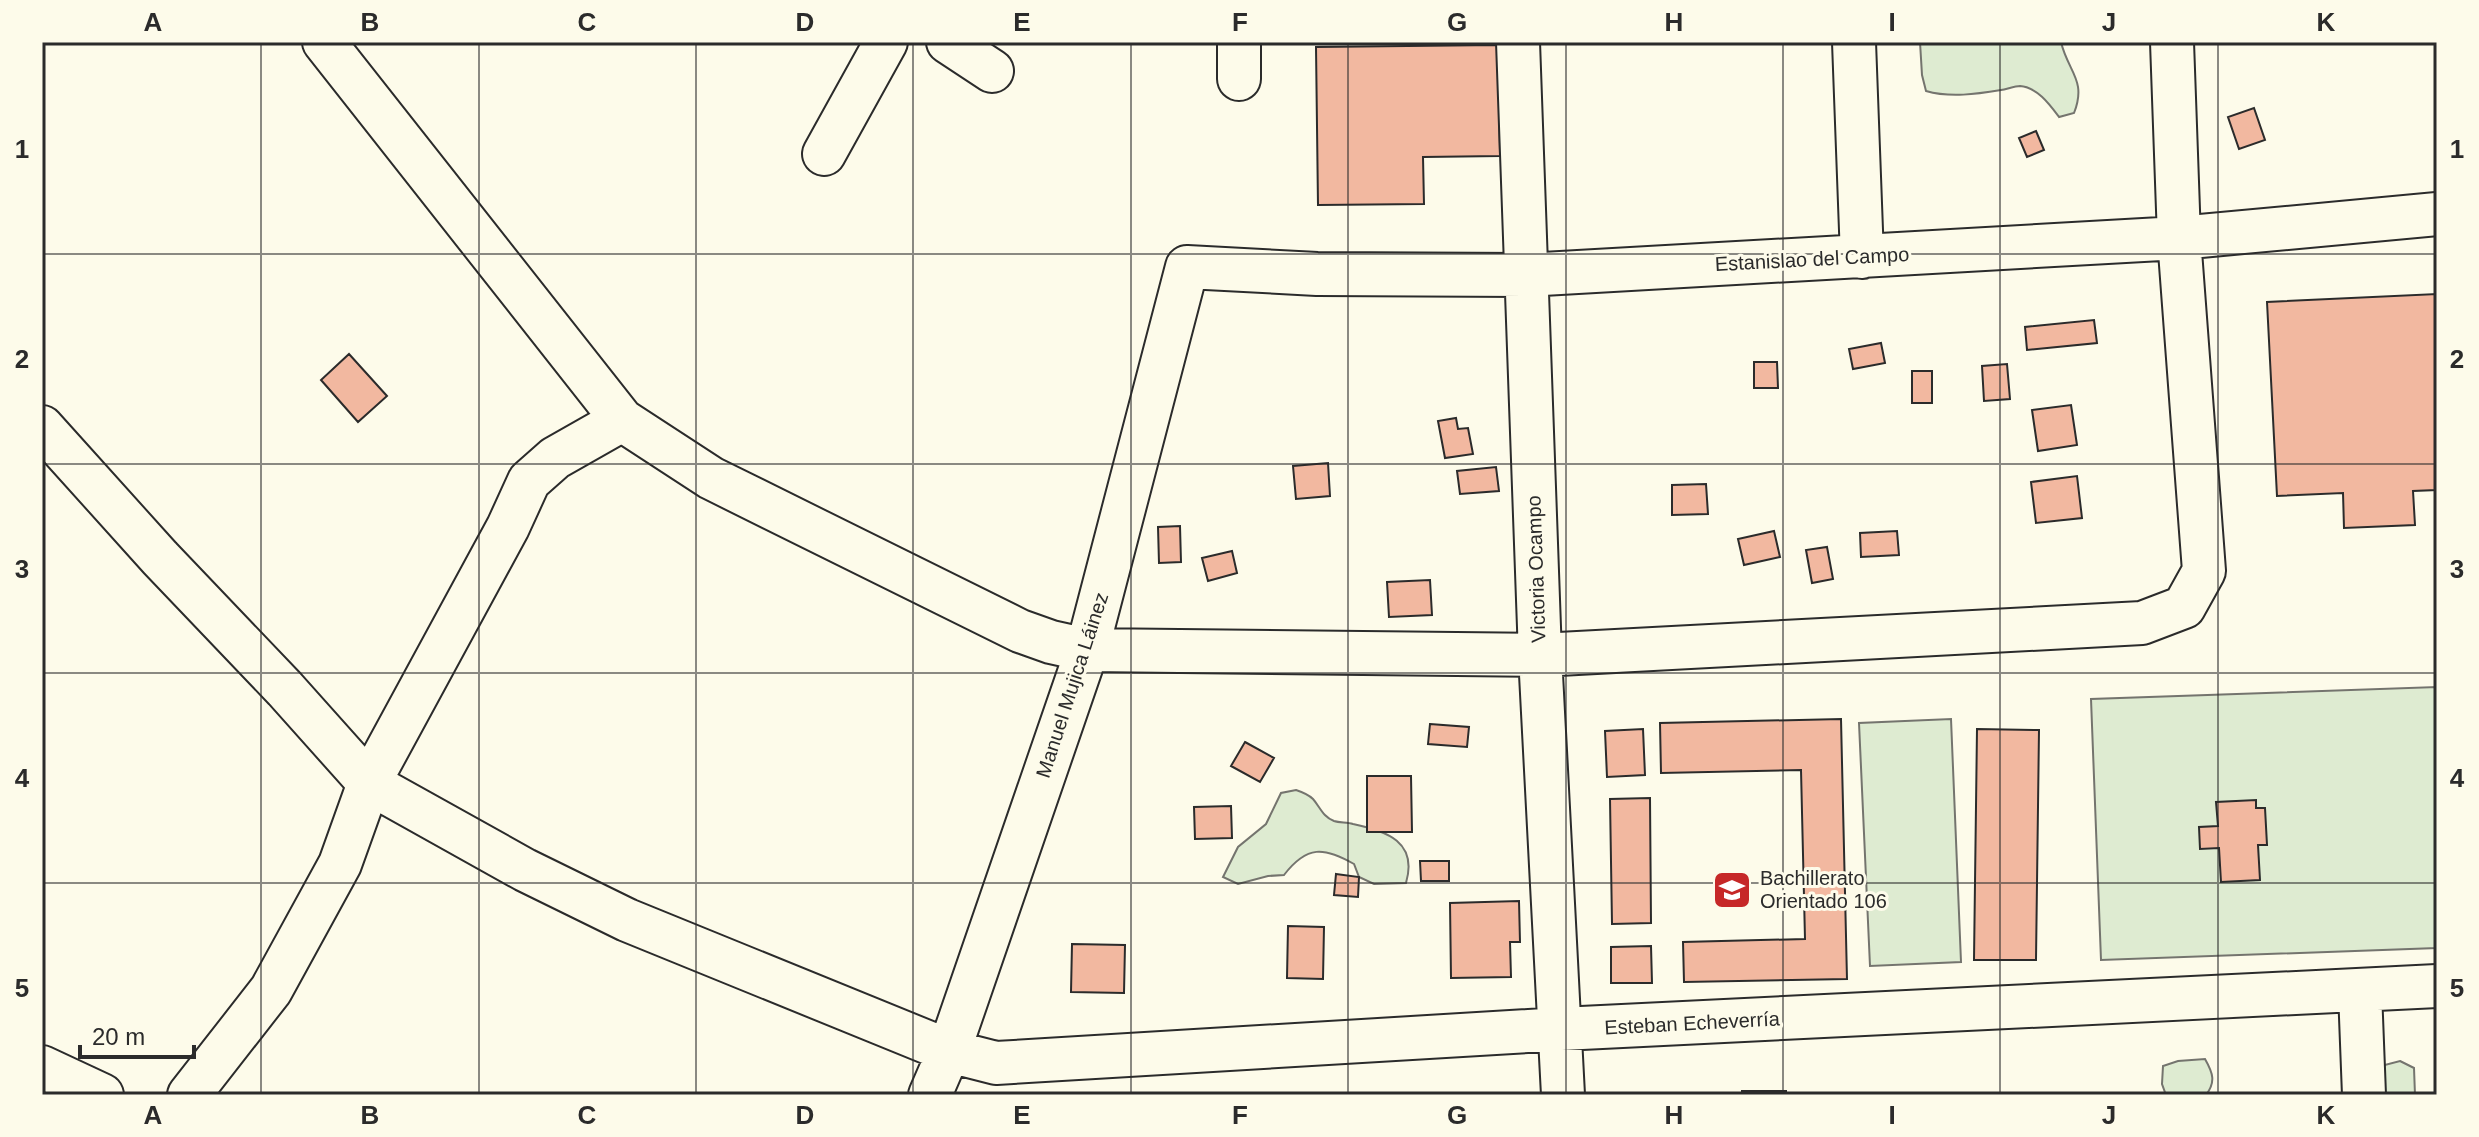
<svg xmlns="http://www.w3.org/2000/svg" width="2479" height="1137" font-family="Helvetica,sans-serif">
<rect width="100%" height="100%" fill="#fdfbea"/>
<path fill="#deebd1" stroke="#74746e" stroke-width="2" d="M1920,42H2061C2068,72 2087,80 2074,113L2059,117C2050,105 2037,87 2020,86C2015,86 2007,89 2001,90C1977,94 1950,98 1926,91L1922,75Z
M2437,687V948L2101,960L2091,699Z
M1951,719L1961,962L1870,966L1859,723Z
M1296,790C1302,792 1309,795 1313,799C1320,807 1323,817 1334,821C1340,823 1347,822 1353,824C1387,831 1418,842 1406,883L1374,884L1359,877L1354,864C1324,847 1307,845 1284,875L1268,876L1238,884L1223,877L1238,847L1266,824L1281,793Z
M2205,1059C2213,1073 2216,1082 2206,1095H2166L2162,1084L2163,1066L2178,1061Z
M2400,1061L2414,1068L2415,1095H2379L2377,1067Z"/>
<path fill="#f2b8a0" stroke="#2b2b2b" stroke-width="2" d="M1498,45L1500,156L1423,157L1424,204L1318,205L1316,47Z
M2254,108L2265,140L2239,149L2228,117Z
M2036,131L2044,150L2027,157L2019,138Z
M2437,294V490L2413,491L2415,525L2344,528L2343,493L2277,496L2267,302Z
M2094,320L2097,343L2027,350L2025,327Z
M1881,343L1885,363L1853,369L1849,349Z
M349,354L387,396L358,422L321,380Z
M1754,362H1777L1778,388H1754Z
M2007,364L2010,399L1984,401L1982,366Z
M1912,371H1932V403H1912Z
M2071,405L2077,445L2038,451L2032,410Z
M1456,418L1458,429L1468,428L1473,454L1445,458L1438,421Z
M1328,463L1330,496L1296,499L1293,466Z
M1496,467L1499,491L1460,494L1457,471Z
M2077,476L2082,518L2036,523L2031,482Z
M1706,484L1708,514L1672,515V485Z
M1180,526L1181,562L1159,563L1158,527Z
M1774,531L1780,557L1744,565L1738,539Z
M1897,531L1899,555L1861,557L1860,533Z
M1827,547L1833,579L1812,583L1806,550Z
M1232,551L1237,573L1208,581L1202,558Z
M1430,580L1432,615L1389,617L1387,582Z
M1841,719L1847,979L1684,982L1683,942L1805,939L1801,770L1661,773L1660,723Z
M1430,724L1469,727L1467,747L1428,744Z
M1643,729L1645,775L1607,777L1605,731Z
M1977,729L2039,730L2036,960H1974Z
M1245,742L1274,758L1260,782L1231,766Z
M1367,776H1411L1412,832H1367Z
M1650,798L1651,923L1612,924L1610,799Z
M2256,800V808H2265L2267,845H2258L2260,880L2221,882L2219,848L2200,849L2199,827L2218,826L2216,802Z
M1231,806L1232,838L1195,839L1194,807Z
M1420,861H1449V881H1421Z
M1336,874L1359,877L1358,897L1334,895Z
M1519,901L1520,942H1510L1511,977L1451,978L1450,903Z
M1288,926L1324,927L1323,979L1287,978Z
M1072,944L1125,945L1124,993L1071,992Z
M1651,946L1652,983H1611V947Z
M1742,1091H1786V1095H1742Z"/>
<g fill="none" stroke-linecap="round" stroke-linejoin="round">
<defs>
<path id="minor" d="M324,42L622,420L711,478L1020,631L1051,642L1087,650L1540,655L2142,623L2184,607L2204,571L2179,238L2172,42
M948,42L992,71
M1239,42V79
M1518,42L1540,655L1563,1095
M1854,42L1862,257
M824,154L886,42
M42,427L160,558L285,689L369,783L525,870L627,920L949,1051L996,1063L1561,1029L2437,986
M2360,991L2364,1095
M42,1067L102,1095
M189,1095L271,990L340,864L369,783L508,527L529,481L555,458L622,420
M930,1095L949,1051L1087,650L1187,267L1317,274L1525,275L2179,238L2437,214"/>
</defs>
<use href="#minor" stroke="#2b2b2b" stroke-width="46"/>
<use href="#minor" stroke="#fdfbea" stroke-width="42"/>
</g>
<path fill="none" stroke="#2b2b2b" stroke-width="2" stroke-opacity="0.55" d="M261,42V1095M479,42V1095M696,42V1095M913,42V1095M1131,42V1095M1348,42V1095M1566,42V1095M1783,42V1095M2000,42V1095M2218,42V1095M42,254H2437M42,464H2437M42,673H2437M42,883H2437"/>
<defs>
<symbol id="school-square" viewBox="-11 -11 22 22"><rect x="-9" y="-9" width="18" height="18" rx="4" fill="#c62828" stroke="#fdfbea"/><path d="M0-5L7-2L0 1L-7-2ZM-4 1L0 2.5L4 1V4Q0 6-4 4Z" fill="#fff"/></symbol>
</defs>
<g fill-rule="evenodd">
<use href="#school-square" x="1710" y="868" width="44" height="44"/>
</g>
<g text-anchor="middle" stroke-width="6" stroke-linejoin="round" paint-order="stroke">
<g font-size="20" fill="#2b2b2b" stroke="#fdfbea">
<text transform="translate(1812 259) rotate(-3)" y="7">Estanislao del Campo</text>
<text transform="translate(1536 569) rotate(-92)" y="7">Victoria Ocampo</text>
<text transform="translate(1072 685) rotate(-72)" y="7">Manuel Mujica Láinez</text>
<text transform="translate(1692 1023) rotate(-3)" y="7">Esteban Echeverría</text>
</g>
<g font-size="20" fill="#2b2b2b" stroke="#fdfbea" text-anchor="start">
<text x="1760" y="885">Bachillerato<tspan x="1760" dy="23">Orientado 106</tspan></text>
</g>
</g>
<rect width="2479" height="1137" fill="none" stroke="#fdfbea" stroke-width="88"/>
<path d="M80 1045v12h114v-12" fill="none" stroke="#2b2b2b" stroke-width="4"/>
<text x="92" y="1045" font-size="24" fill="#2b2b2b" stroke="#fdfbea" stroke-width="6" paint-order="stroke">20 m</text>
<rect x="44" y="44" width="2391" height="1049" fill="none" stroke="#2b2b2b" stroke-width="3"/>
<g font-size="26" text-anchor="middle" font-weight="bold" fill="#2b2b2b">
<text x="153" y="31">A</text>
<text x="370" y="31">B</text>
<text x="587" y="31">C</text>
<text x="805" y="31">D</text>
<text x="1022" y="31">E</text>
<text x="1240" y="31">F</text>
<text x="1457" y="31">G</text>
<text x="1674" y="31">H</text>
<text x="1892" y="31">I</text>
<text x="2109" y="31">J</text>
<text x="2326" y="31">K</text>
<text x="22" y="158">1</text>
<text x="2457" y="158">1</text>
<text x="22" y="368">2</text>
<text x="2457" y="368">2</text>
<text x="22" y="578">3</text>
<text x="2457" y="578">3</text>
<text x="22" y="787">4</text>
<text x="2457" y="787">4</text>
<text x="22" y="997">5</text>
<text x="2457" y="997">5</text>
<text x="153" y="1124">A</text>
<text x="370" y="1124">B</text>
<text x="587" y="1124">C</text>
<text x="805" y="1124">D</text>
<text x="1022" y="1124">E</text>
<text x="1240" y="1124">F</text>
<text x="1457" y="1124">G</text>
<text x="1674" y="1124">H</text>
<text x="1892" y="1124">I</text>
<text x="2109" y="1124">J</text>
<text x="2326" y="1124">K</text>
</g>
</svg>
